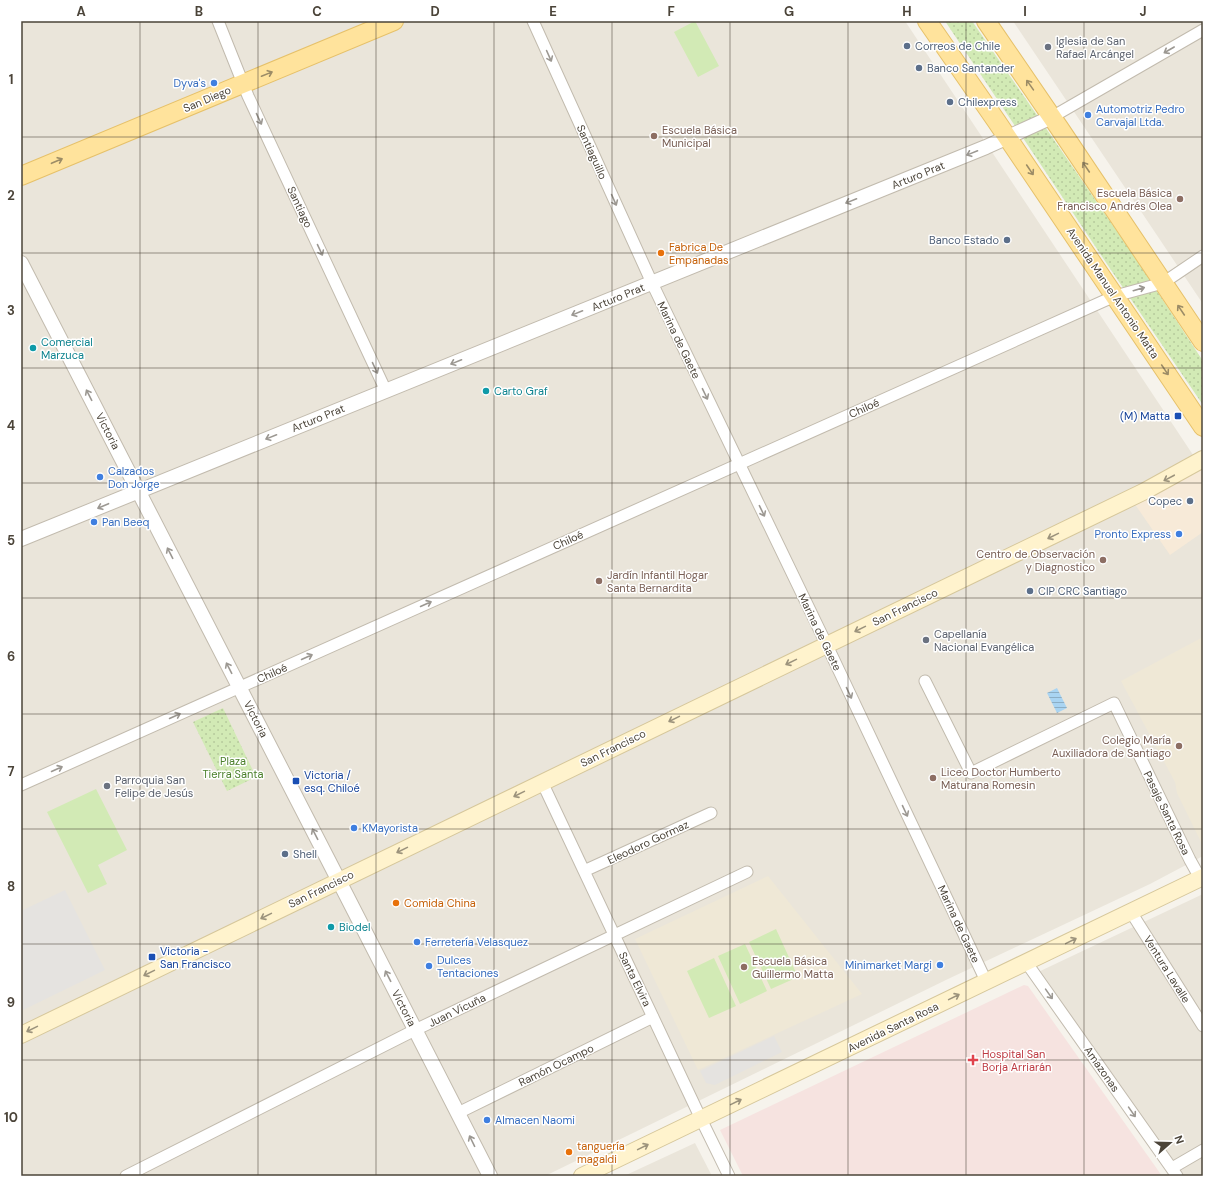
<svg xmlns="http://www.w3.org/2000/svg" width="1224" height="1197" font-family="'DM Sans',sans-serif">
<defs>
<pattern id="park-dots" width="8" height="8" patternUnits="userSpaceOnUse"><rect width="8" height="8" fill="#d2eab5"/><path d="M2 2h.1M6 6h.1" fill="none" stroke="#b6ca9c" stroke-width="1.8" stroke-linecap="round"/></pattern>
<pattern id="water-rules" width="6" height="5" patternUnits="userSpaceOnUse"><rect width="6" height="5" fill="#a9d4f2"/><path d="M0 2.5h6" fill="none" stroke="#8caec5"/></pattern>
</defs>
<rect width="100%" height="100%" fill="#f6f3ec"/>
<path fill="#eae5da" d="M21,21H905L1203,470V856L1150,884L948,979L545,1176H21Z
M1013,21H1203V304L1134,201Z
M1203,894V1176H1177L1034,974Z
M695,1143L712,1176H624Z"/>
<path fill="#f7ead8" d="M1201,468L1203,470V532L1170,555L1134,503Z"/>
<path fill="#efe8d6" d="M1203,637V846L1177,793L1175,782L1121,681Z
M768,876L862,994L698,1070L635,939Z"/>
<path fill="#f6e3e0" d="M1024,985L1028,986L1162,1176H743L720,1130Z"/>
<path fill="url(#park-dots)" d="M945,21H972L1134,256L1203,361V405L1111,270Z
M223,708L256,777L227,791L193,722Z"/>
<path fill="#d2eab5" d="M695,21L719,66L698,77L674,32Z
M96,789L127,850L98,865L107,884L88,893L47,812Z
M776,929L798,977L771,989L749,942Z
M745,944L767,991L740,1004L718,956Z
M714,958L736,1006L709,1018L687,971Z"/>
<path fill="#e5e3e0" d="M65,890L105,970L21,1011V911Z
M774,1036L782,1052L715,1085L706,1083L700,1071Z"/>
<path fill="url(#water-rules)" d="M1057,688L1067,708L1057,713L1047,693Z"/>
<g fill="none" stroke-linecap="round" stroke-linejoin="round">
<defs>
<path id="minor" d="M218,21L248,96L386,391
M533,21L652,283L833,658L986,981
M1052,117L1203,30
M925,681L971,773L1114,703L1190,860L1200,878
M542,782L701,1119L729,1176
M21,785L1115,296L1163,283L1203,256
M584,871L711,813
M1131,912L1203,1026
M1026,962L1177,1176
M458,1113L653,1017
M1172,1168L1203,1150
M126,1176L415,1030L747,872"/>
<path id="tertiary" d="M21,263L339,881L490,1176
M21,539L986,147L1052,117"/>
<path id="secondary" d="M21,1035L1145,491L1203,459
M582,1176L1203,877"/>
<path id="primary" d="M927,21L997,122L1203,427
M986,21L1060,129L1203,342
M21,176L394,21"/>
</defs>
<use href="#minor" stroke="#c2bbae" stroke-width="13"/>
<use href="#tertiary" stroke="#c2bbae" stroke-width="16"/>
<use href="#secondary" stroke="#d6c79b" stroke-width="18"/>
<use href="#primary" stroke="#e6c16a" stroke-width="20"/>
<use href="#minor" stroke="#fff" stroke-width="11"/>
<use href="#tertiary" stroke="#fff" stroke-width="14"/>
<use href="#secondary" stroke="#fff3cd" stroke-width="16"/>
<use href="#primary" stroke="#ffe39c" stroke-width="18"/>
</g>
<defs><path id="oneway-shaft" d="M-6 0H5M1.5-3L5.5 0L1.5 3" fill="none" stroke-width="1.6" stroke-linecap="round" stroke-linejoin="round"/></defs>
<g stroke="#9c9892">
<use href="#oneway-shaft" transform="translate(1169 50) rotate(150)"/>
<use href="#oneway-shaft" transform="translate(549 56) rotate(66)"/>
<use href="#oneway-shaft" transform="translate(259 119) rotate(65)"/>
<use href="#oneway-shaft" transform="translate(972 153) rotate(158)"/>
<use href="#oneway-shaft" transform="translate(614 200) rotate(66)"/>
<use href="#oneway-shaft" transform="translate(851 201) rotate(158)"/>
<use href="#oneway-shaft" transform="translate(320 250) rotate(65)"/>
<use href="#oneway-shaft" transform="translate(1139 289) rotate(-16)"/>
<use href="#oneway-shaft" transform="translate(577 313) rotate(158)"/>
<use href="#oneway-shaft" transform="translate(456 362) rotate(158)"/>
<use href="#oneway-shaft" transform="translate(375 368) rotate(65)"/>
<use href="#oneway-shaft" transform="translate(705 394) rotate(64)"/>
<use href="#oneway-shaft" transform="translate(89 395) rotate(-117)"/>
<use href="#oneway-shaft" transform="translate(271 437) rotate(158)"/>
<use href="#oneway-shaft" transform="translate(103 506) rotate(157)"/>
<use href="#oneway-shaft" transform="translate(762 511) rotate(64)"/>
<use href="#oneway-shaft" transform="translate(170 553) rotate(-117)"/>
<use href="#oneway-shaft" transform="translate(426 604) rotate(-24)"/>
<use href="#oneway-shaft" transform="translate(307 657) rotate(-24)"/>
<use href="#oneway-shaft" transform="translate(229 668) rotate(-117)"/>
<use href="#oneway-shaft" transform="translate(849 693) rotate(65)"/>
<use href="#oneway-shaft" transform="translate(175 716) rotate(-24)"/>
<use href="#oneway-shaft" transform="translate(57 769) rotate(-24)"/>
<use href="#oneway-shaft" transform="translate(905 811) rotate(65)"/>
<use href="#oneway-shaft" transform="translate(315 834) rotate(-117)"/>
<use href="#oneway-shaft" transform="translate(388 976) rotate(-117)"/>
<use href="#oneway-shaft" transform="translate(1049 994) rotate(55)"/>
<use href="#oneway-shaft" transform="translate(1132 1112) rotate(55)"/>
<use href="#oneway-shaft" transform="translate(472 1141) rotate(-116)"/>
</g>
<g stroke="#9c8c66">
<use href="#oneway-shaft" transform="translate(267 74) rotate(-22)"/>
<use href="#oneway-shaft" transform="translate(1030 85) rotate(-125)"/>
<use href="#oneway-shaft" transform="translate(57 161) rotate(-23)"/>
<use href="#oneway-shaft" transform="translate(1086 167) rotate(-124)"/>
<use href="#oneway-shaft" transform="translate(1030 170) rotate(56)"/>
<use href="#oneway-shaft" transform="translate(1181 310) rotate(-124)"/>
<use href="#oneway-shaft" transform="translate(1165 370) rotate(56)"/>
</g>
<g stroke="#9c937c">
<use href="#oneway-shaft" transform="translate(1169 478) rotate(152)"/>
<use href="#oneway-shaft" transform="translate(1053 536) rotate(154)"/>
<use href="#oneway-shaft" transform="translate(860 629) rotate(154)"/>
<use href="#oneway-shaft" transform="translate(791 662) rotate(154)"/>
<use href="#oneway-shaft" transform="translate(674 719) rotate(154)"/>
<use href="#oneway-shaft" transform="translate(519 794) rotate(154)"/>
<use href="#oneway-shaft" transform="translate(402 850) rotate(154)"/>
<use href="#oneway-shaft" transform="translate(266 916) rotate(154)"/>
<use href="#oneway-shaft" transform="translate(1071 941) rotate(-26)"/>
<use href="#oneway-shaft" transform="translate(149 973) rotate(154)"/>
<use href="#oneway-shaft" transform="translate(954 997) rotate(-26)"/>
<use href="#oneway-shaft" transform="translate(32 1029) rotate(154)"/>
<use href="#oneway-shaft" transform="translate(736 1102) rotate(-26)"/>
<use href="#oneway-shaft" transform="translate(643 1147) rotate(-26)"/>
</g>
<path fill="none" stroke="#4b4439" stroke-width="1" stroke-opacity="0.55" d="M140,21V1176M258,21V1176M376,21V1176M494,21V1176M612,21V1176M730,21V1176M848,21V1176M966,21V1176M1084,21V1176M21,137H1203M21,253H1203M21,368H1203M21,483H1203M21,598H1203M21,714H1203M21,829H1203M21,944H1203M21,1060H1203"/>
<g fill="#5c6f8a" stroke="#fff" stroke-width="1.5">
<circle cx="907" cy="46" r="4"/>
<circle cx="919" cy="68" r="4"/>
<circle cx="950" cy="102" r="4"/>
<circle cx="1007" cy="240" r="4"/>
<circle cx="1190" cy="501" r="4"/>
<circle cx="1030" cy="591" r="4"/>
<circle cx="285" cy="854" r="4"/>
</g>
<g fill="#6b7280" stroke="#fff" stroke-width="1.5">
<circle cx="1048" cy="47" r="4"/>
<circle cx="926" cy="640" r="4"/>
<circle cx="107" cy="786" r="4"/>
</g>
<g fill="#3f7fe0" stroke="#fff" stroke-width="1.5">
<circle cx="214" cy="83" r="4"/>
<circle cx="1088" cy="115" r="4"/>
<circle cx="100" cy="477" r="4"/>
<circle cx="94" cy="522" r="4"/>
<circle cx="1179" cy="534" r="4"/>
<circle cx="354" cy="828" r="4"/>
<circle cx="417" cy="942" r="4"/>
<circle cx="940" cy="965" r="4"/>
<circle cx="429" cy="966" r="4"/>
<circle cx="487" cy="1120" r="4"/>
</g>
<g fill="#8d6e63" stroke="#fff" stroke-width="1.5">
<circle cx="654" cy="136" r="4"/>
<circle cx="1180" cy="199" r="4"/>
<circle cx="1103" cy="560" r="4"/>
<circle cx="599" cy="581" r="4"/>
<circle cx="1179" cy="746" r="4"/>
<circle cx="933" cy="778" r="4"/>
<circle cx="744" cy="967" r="4"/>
</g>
<g fill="#e8710a" stroke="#fff" stroke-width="1.5">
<circle cx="661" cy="253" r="4"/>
<circle cx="396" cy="903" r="4"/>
<circle cx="569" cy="1152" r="4"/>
</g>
<g fill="#0f9aa8" stroke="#fff" stroke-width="1.5">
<circle cx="33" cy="348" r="4"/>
<circle cx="486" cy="391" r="4"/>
<circle cx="331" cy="927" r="4"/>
</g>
<g fill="#1a4fb4" stroke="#fff" stroke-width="1.5">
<rect x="1174" y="412" width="8" height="8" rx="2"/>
<rect x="292" y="777" width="8" height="8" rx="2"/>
<rect x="148" y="953" width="8" height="8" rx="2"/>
</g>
<path fill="#e0444e" stroke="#fff" stroke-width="1.5" d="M971 1054h4v4h4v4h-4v4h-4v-4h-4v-4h4z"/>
<g text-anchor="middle" stroke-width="3" stroke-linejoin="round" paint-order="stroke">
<g font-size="11" fill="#5b616d" stroke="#fff" text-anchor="start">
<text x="1056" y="45">Iglesia de San<tspan x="1056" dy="13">Rafael Arcángel</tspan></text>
<text x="934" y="638">Capellanía<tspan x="934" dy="13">Nacional Evangélica</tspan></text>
<text x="115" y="784">Parroquia San<tspan x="115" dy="13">Felipe de Jesús</tspan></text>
</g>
<g font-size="11" fill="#4e5e75" stroke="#fff" text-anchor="start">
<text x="915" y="50">Correos de Chile</text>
<text x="927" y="72">Banco Santander</text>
<text x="958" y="106">Chilexpress</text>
<text x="999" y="244" text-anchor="end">Banco Estado</text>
<text x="1182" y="505" text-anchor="end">Copec</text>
<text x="1038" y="595">CIP CRC Santiago</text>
<text x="293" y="858">Shell</text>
</g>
<g font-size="11" fill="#366cbe" stroke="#fff" text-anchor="start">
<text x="206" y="87" text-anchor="end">Dyva's</text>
<text x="1096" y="113">Automotriz Pedro<tspan x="1096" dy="13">Carvajal Ltda.</tspan></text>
<text x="108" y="475">Calzados<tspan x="108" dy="13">Don Jorge</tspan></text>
<text x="102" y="526">Pan Beeq</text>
<text x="1171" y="538" text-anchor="end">Pronto Express</text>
<text x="362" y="832">KMayorista</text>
<text x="425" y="946">Ferretería Velasquez</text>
<text x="437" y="964">Dulces<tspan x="437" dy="13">Tentaciones</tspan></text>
<text x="932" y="969" text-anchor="end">Minimarket Margi</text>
<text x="495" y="1124">Almacen Naomi</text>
</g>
<g font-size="11" fill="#4b4439" stroke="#fff">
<text transform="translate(207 99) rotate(-23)" y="4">San Diego</text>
<text transform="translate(592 152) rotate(66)" y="4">Santiaguillo</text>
<text transform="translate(918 175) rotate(-22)" y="4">Arturo Prat</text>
<text transform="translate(300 207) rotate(65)" y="4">Santiago</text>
<text transform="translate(1113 293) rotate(56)" y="4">Avenida Manuel Antonio Matta</text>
<text transform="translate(618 297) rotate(-22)" y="4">Arturo Prat</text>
<text transform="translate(679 340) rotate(64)" y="4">Marina de Gaete</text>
<text transform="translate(864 408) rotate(-24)" y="4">Chiloé</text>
<text transform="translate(318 418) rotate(-22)" y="4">Arturo Prat</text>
<text transform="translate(108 431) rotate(63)" y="4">Victoria</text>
<text transform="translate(568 540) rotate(-24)" y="4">Chiloé</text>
<text transform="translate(905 607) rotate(-26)" y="4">San Francisco</text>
<text transform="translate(820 632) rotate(64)" y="4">Marina de Gaete</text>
<text transform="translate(272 673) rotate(-24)" y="4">Chiloé</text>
<text transform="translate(256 719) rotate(63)" y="4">Victoria</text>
<text transform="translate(613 748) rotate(-26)" y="4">San Francisco</text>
<text transform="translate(1167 813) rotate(64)" y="4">Pasaje Santa Rosa</text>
<text transform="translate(648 842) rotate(-25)" y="4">Eleodoro Gormaz</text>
<text transform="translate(321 889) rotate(-26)" y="4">San Francisco</text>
<text transform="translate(959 924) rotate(65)" y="4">Marina de Gaete</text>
<text transform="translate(1167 969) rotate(58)" y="4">Ventura Lavalle</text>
<text transform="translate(635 979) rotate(64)" y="4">Santa Elvira</text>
<text transform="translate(404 1008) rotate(63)" y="4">Victoria</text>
<text transform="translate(457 1010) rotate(-26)" y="4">Juan Vicuña</text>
<text transform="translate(893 1027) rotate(-26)" y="4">Avenida Santa Rosa</text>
<text transform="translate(556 1065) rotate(-26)" y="4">Ramón Ocampo</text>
<text transform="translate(1102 1069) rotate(55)" y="4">Amazonas</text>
</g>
<g font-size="11" fill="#785e54" stroke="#fff" text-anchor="start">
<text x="662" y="134">Escuela Básica<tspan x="662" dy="13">Municipal</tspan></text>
<text x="1172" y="197" text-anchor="end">Escuela Básica<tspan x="1172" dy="13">Francisco Andrés Olea</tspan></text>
<text x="1095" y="558" text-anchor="end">Centro de Observación<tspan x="1095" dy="13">y Diagnostico</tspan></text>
<text x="607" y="579">Jardín Infantil Hogar<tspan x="607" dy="13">Santa Bernardita</tspan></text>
<text x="1171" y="744" text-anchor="end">Colegio María<tspan x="1171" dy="13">Auxiliadora de Santiago</tspan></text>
<text x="941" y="776">Liceo Doctor Humberto<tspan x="941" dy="13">Maturana Romesin</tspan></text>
<text x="752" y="965">Escuela Básica<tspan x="752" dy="13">Guillermo Matta</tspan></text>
</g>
<g font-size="11" fill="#c56008" stroke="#fff" text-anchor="start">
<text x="669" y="251">Fabrica De<tspan x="669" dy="13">Empanadas</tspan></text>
<text x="404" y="907">Comida China</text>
<text x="577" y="1150">tanguería<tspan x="577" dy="13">magaldi</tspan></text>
</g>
<g font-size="11" fill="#0d838f" stroke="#fff" text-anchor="start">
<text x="41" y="346">Comercial<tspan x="41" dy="13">Marzuca</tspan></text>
<text x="494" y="395">Carto Graf</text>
<text x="339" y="931">Biodel</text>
</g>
<g font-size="11" fill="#164399" stroke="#fff" text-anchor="start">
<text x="1170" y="420" text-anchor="end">(M) Matta</text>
<text x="304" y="779">Victoria /<tspan x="304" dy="13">esq. Chiloé</tspan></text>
<text x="160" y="955">Victoria -<tspan x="160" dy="13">San Francisco</tspan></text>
</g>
<g font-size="11" fill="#4a7f2a" stroke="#fff">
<text x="233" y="765">Plaza<tspan x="233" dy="13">Tierra Santa</tspan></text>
</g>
<g font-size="11" fill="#be3a42" stroke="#fff" text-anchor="start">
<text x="982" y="1058">Hospital San<tspan x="982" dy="13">Borja Arriarán</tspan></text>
</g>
</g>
<rect width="1224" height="1197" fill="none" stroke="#ffffff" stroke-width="44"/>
<g transform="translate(1170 1143) rotate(70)" stroke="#ffffff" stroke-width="3" paint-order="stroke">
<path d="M0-3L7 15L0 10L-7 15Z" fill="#4b4439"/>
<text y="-6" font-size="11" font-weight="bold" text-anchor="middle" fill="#4b4439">N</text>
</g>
<rect x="22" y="22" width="1180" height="1153" fill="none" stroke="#4b4439" stroke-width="1.5"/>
<g font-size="13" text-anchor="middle" font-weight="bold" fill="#4b4439">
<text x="81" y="16">A</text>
<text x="199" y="16">B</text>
<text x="317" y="16">C</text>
<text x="435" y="16">D</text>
<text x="553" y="16">E</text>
<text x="671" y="16">F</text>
<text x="789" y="16">G</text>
<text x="907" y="16">H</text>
<text x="1025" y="16">I</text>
<text x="1143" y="16">J</text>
<text x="11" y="84">1</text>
<text x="11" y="200">2</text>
<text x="11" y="315">3</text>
<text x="11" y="430">4</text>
<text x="11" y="545">5</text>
<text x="11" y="661">6</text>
<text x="11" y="776">7</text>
<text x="11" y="891">8</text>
<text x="11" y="1007">9</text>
<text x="11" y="1122">10</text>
</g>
</svg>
